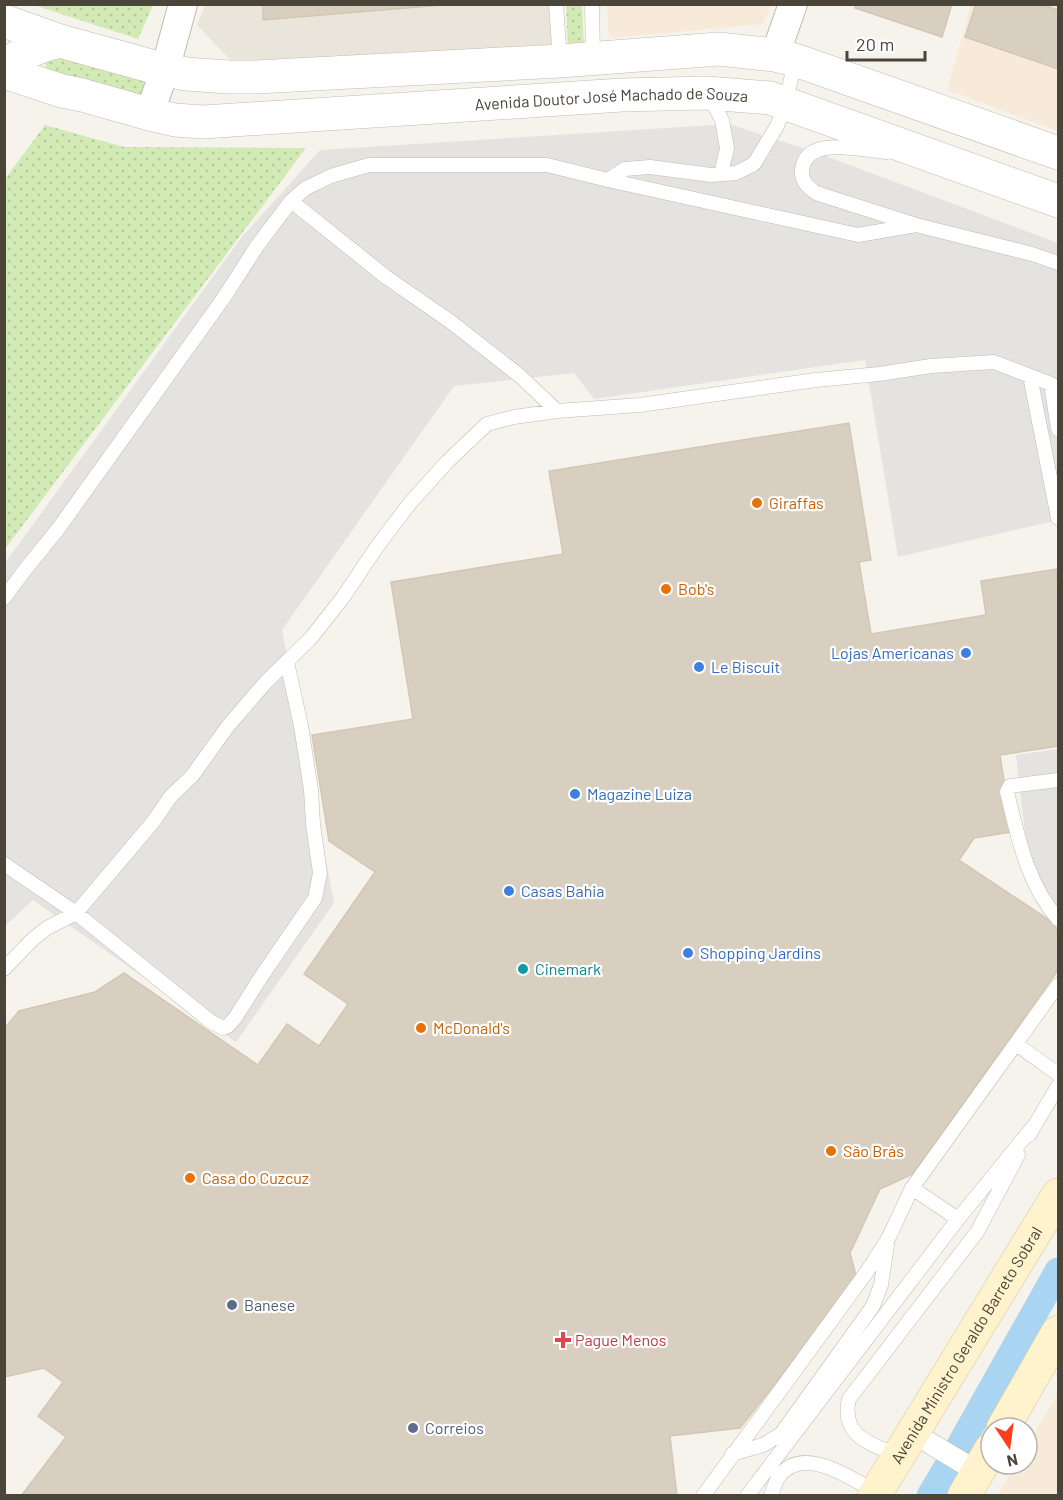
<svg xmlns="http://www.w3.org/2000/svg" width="1063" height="1500" font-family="Barlow,sans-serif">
<defs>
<pattern id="grass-dots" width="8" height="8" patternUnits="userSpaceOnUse" patternTransform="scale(1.5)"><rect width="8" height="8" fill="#d2eab5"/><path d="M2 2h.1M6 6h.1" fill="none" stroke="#b6ca9c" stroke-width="1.8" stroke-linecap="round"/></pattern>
</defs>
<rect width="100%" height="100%" fill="#f6f3ec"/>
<path fill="#eae5da" d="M205,5H552L554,45L232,62L197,25Z"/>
<path fill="#f7ead8" d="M607,5V4L771,5L763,24L609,38Z
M971,5H1058V131L947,90Z
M1058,1393V1495H998L1017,1464H1027V1446Z"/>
<path fill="url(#grass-dots)" d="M34,5H153L138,39Z
M566,5H582L584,45L568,46Z
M56,51L145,79L151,87L138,98L51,76L46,67L44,59Z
M45,125L124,147L306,148L5,549V179Z"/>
<path fill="#e5e3e0" d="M729,124L815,152L1058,243V520L898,557L865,360L594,399L574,373L454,386L282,630L334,903L236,1042L33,900L5,926V563L241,238L320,150Z
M1058,749V908L1030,876L1016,755Z"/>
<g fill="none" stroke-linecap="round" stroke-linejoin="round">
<path stroke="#a9d4f2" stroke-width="27" d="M930,1496L959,1447L1058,1271"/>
</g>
<path fill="#d8cfc1" stroke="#d3c7b4" stroke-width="1.5" d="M263,4H442V5L263,20Z
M856,4H952L942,37L855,8Z
M976,4H1041L1058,10V69L965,37Z
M849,423L871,560L859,562L871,634L986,615L981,581L1056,569L1058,584V746L1000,755L1012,832L974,838L959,860L1055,924L1058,937V970L913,1174L880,1189L850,1253L857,1279L740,1428L670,1436L677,1496H21L66,1437L38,1416L63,1382L44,1368L4,1377V1029L19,1011L95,992L124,973L258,1065L287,1024L319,1046L348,1004L304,974L375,872L329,841L312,735L413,719L391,582L563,554L549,471Z"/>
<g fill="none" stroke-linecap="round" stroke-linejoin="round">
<defs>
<path id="service" d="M556,4L560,61
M592,4L593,58
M708,94L722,120L727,148L721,174
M887,152C864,151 806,134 802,170C801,181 808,187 816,193L916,225L1032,254L1058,263
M608,180L625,169L650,167L711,175L736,173L754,164L777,126L786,103L791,79L798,61
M291,201L386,277L451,322L520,376L557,411
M1030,376L1058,518
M4,598L24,571L58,529L225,296L257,246L291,201L306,188L331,176L369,165H547L608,180L858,235L916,225
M1058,780L1010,786L1007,792C1018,837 1027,884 1058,919
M4,864L76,913L210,1021L223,1028L228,1026L235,1018L261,977L315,898L320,873L313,824L311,790L301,726L287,662
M4,969L33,939L47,928L76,913L153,822L171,796L192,776L228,726L266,682L311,638L344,596L376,548L410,503L447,462L487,424L514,417L557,411L640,405L816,380L879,374L931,366L994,362L1051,384L1058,429
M1016,1044L1058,1074
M1029,1135L1058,1086
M912,1188L958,1219
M732,1454L763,1445L781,1434L873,1306L881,1285L887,1245
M899,1456C872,1444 840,1437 849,1399L977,1232L1018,1155
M703,1496L866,1273L888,1239L912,1188L1058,985
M747,1496L958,1219L1033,1127
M771,1496C773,1490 775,1483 778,1478C801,1443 851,1478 876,1492"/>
<path id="pedestrian" d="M913,1433L978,1472"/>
<path id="minor" d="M775,55L793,4
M149,114L165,70L183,4"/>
<g id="tertiary">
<path d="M4,21L60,41"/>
<path d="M4,70C6,67 8,64 10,62C21,53 47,44 60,41L165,70L186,74L228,77H256L560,61L719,49L775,55L798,61L1058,153"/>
<path id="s1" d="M4,72L62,91L82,95L149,114L175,120L203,122L622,95L707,93L770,98L1058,201"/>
</g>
<g id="secondary">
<path d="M1003,1428L1058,1332"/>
<path id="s2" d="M874,1496L1058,1195"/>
<path d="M964,1496L991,1449"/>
</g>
</defs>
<use href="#service" stroke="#c2bbae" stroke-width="15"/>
<use href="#pedestrian" stroke="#c2bbae" stroke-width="22"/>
<use href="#minor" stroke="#c2bbae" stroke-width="30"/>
<use href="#tertiary" stroke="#c2bbae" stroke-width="34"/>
<use href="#secondary" stroke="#d6c79b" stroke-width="34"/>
<use href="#service" stroke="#fff" stroke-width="14"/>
<use href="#pedestrian" stroke="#fff" stroke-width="21"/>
<use href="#minor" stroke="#fff" stroke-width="28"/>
<use href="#tertiary" stroke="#fff" stroke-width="33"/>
<use href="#secondary" stroke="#fff3cd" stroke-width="33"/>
</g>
<g fill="#e8710a" stroke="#fff" stroke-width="2">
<circle cx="757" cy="503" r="6"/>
<circle cx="666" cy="589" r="6"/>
<circle cx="421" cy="1028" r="6"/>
<circle cx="831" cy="1151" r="6"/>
<circle cx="190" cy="1178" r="6"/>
</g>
<g fill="#3f7fe0" stroke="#fff" stroke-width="2">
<circle cx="966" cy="653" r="6"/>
<circle cx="699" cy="667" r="6"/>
<circle cx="575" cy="794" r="6"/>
<circle cx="509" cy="891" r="6"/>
<circle cx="688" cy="953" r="6"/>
</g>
<circle fill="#0f9aa8" stroke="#fff" stroke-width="2" cx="523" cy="969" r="6"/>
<g fill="#5c6f8a" stroke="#fff" stroke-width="2">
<circle cx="232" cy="1305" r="6"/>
<circle cx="413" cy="1428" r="6"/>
</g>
<path fill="#e0444e" stroke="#fff" stroke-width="2" d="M560 1331h6v6h6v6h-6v6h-6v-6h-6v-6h6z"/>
<g text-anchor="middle" stroke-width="4.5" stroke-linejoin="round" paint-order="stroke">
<g font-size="16" fill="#4b4439" stroke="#fff">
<text dy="6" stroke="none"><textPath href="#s1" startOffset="615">Avenida Doutor José Machado de Souza</textPath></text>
<text dy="6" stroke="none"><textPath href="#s2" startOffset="177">Avenida Ministro Geraldo Barreto Sobral</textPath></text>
</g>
<g font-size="16" fill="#c56008" stroke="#fff" text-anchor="start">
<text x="769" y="509">Giraffas</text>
<text x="678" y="595">Bob's</text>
<text x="433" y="1034">McDonald's</text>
<text x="843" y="1157">São Brás</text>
<text x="202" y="1184">Casa do Cuzcuz</text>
</g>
<g font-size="16" fill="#366cbe" stroke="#fff" text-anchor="start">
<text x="954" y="659" text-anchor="end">Lojas Americanas</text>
<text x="711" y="673">Le Biscuit</text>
<text x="587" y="800">Magazine Luiza</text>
<text x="521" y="897">Casas Bahia</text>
<text x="700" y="959">Shopping Jardins</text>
</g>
<g font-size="16" fill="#0d838f" stroke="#fff" text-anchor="start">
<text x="535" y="975">Cinemark</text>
</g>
<g font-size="16" fill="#4e5e75" stroke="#fff" text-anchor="start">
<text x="244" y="1311">Banese</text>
<text x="425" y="1434">Correios</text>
</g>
<g font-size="16" fill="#be3a42" stroke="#fff" text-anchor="start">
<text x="575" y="1346">Pague Menos</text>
</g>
</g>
<rect width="1063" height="1500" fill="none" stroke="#4b4439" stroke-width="12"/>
<g transform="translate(1009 1446) rotate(167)"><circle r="28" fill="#ffffff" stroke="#b7b4b0" stroke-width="1.5"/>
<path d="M0-4.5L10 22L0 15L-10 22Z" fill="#fc3f1d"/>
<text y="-9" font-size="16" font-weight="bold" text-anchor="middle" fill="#4b4439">N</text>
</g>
<path d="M847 51v9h78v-9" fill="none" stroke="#4b4439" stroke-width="3"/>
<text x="856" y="51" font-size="18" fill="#4b4439" stroke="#ffffff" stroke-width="4.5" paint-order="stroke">20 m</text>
</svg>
